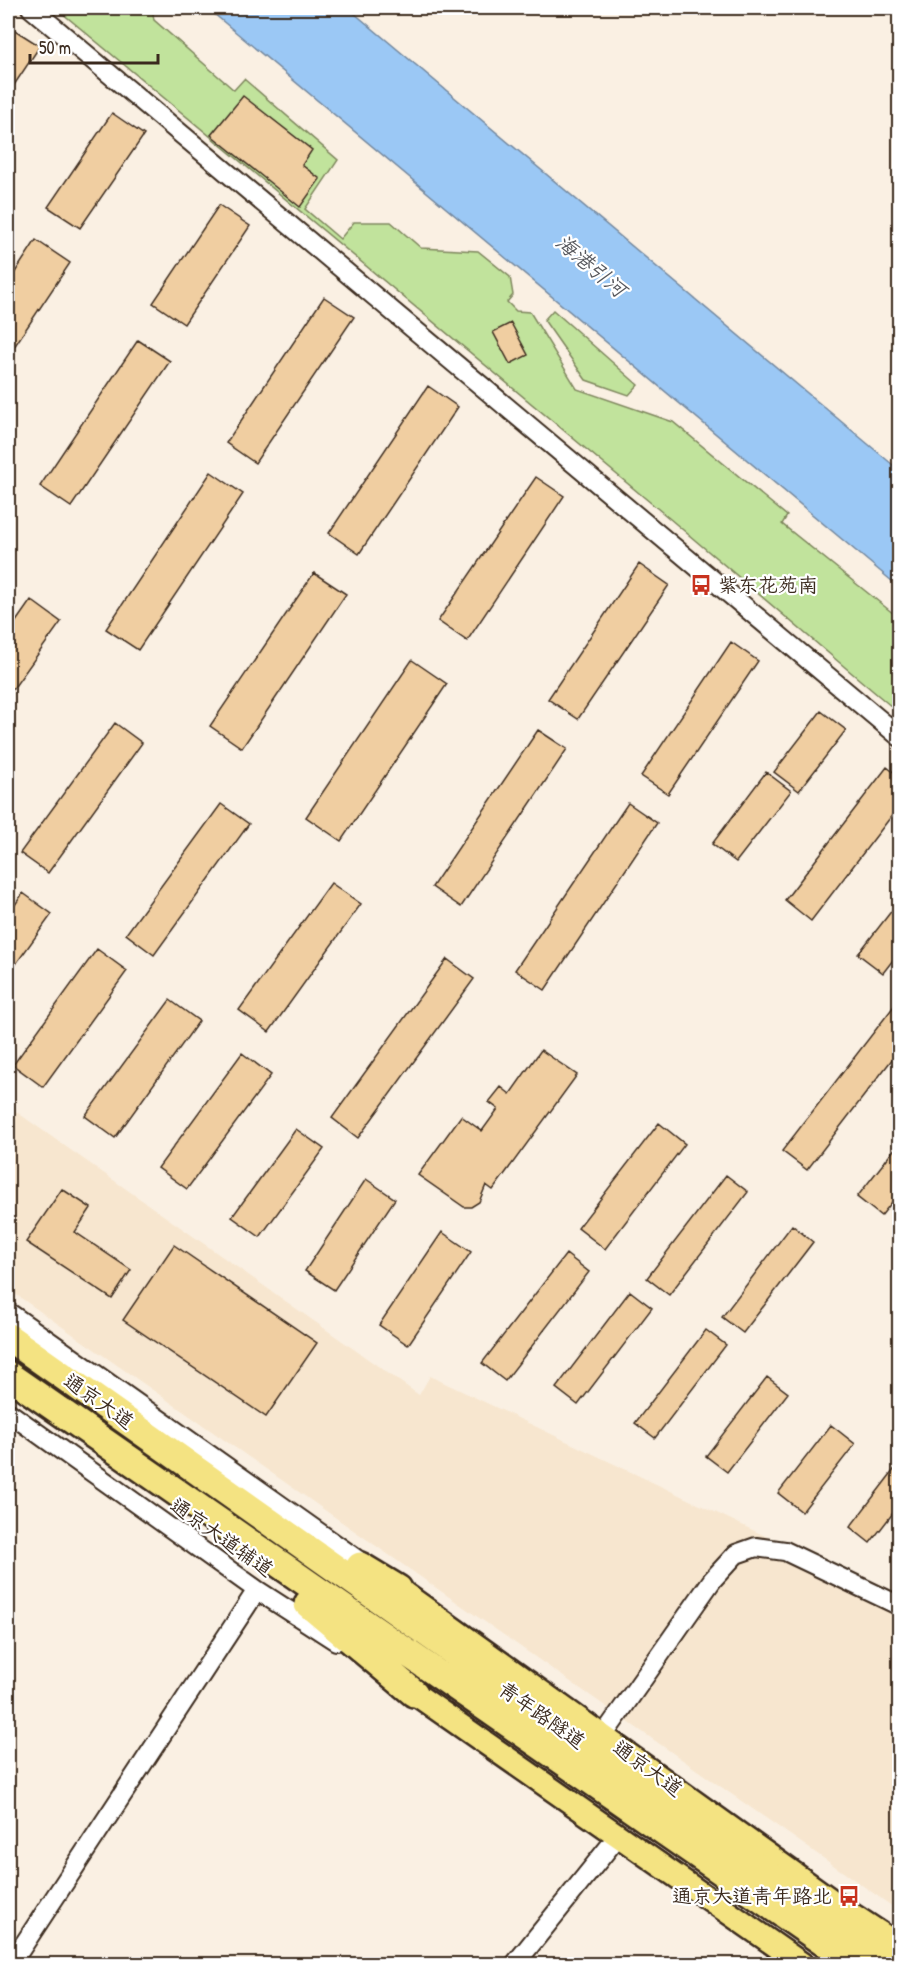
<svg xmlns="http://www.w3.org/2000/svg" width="907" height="1972" font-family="'Patrick Hand','LXGW WenKai TC',sans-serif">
<rect width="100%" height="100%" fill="#faf0e3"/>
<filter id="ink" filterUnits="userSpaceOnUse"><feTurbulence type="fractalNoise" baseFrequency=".0167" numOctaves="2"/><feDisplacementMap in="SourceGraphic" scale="12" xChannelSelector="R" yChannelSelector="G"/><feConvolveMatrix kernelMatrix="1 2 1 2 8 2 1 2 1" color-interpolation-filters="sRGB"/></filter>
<g filter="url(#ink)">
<path fill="#f7e6cf" d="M8,1106L419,1395L430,1376L899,1600V1911L8,1289Z"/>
<path fill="#c1e39c" stroke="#7e865d" stroke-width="1.5" d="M56,8H152L154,20L234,90L244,79L338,160L305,209L340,239L354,222H391L421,248L478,251L510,277L513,295L507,302L516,311L530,312L577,389L673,422L787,516L782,524L899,618V713L663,513Z
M553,310L638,385L629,395L586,380L544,320Z"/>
<path fill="#9bc8f5" stroke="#75899f" stroke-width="1.5" d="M207,8H348L899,470V587Z"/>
<path fill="#f0cea1" stroke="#3b2a1e" stroke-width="1.5" d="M10,27L40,46L8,94V31Z
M243,96L312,150L302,165L320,179L300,207L211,135Z
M112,113L144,135L80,228L48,207Z
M219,205L250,226L184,324L153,303Z
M36,240L70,263L8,356V283Z
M324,297L354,317L255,463L226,443Z
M511,323L528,355L510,364L493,332Z
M138,340L170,361L71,507L40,486Z
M428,386L458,407L359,554L329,533Z
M211,472L243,494L138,650L106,629Z
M536,477L564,496L467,641L438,621Z
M639,564L669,585L578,719L548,699Z
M314,573L346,594L242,748L210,726Z
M31,600L61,622L8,696V633Z
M731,642L758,661L668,794L641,776Z
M412,660L447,684L341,841L306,817Z
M821,711L846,730L799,791L774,772Z
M115,723L142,743L48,873L20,853Z
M538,730L567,749L461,907L432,887Z
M887,767L900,777V805L811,921L785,900Z
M766,772L791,791L736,862L712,844Z
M628,803L657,823L545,990L515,970Z
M221,804L249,824L154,955L126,934Z
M331,883L361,904L269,1032L239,1010Z
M23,893L52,914L8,975V915Z
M900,900V951L883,973L858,954Z
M97,949L127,971L43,1087L13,1065Z
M447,959L474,979L358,1138L332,1118Z
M170,1000L199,1021L115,1138L85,1116Z
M894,1006L900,1010V1049L807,1170L782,1151Z
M541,1050L577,1075L493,1190L486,1185L479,1202L471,1207H464L418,1175L461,1116L482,1131L498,1109L489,1102L501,1087L510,1094Z
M242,1053L271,1075L187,1189L158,1168Z
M659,1123L685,1144L605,1249L578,1228Z
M296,1129L324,1149L260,1237L232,1217Z
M900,1142V1192L881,1216L857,1197Z
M726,1175L748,1192L669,1295L647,1278Z
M366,1179L395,1199L334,1290L305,1271Z
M62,1189L91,1208L75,1232L131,1270L112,1299L26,1242Z
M792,1225L813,1242L743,1333L722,1317Z
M442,1232L471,1252L408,1345L379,1325Z
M174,1245L317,1343L266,1417L123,1320Z
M566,1254L589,1272L505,1381L482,1363Z
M630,1291L652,1308L578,1405L556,1388Z
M706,1330L726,1345L655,1438L635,1423Z
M767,1377L788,1393L727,1472L706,1456Z
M831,1425L855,1444L802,1512L778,1493Z
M900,1462V1504L870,1543L850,1527Z"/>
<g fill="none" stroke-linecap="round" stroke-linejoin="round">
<defs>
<path id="minor" d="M31,8L900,737
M8,1312L372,1570
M8,1412L257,1590L336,1641
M603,1736L713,1579L736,1554L756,1547L785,1551L900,1606
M11,1964L257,1590
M515,1964L618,1836"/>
<path id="major" d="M398,1589L842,1908L900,1946
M414,1693L802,1964"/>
<path id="highway" d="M8,1337L895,1964
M8,1375L855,1964
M360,1566L398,1589
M308,1604L414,1693"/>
</defs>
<use href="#minor" stroke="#3b2a1e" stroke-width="22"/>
<use href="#major" stroke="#3b2a1e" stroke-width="27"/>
<use href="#highway" stroke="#3b2a1e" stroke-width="32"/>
<use href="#minor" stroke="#fff" stroke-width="18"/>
<use href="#major" stroke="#f4e382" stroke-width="22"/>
<use href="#highway" stroke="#f4e382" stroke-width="27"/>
</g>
</g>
<defs>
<symbol id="bus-bare" viewBox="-9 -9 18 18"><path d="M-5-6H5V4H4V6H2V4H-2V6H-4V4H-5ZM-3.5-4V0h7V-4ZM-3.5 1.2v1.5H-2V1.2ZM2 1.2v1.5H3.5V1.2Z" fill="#c8321e" stroke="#fff" stroke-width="2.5" paint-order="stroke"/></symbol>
</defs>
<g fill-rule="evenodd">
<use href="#bus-bare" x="686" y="570" width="30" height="30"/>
<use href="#bus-bare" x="834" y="1881" width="30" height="30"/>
</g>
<g text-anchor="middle" stroke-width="4.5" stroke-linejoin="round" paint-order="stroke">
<g font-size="20" fill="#3b2a1e" stroke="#fff" text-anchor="start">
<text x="718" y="592">紫东花苑南</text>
<text x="832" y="1903" text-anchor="end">通京大道青年路北</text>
</g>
<g font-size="20" fill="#3b2a1e" stroke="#fff">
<text transform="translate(99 1401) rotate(35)" y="7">通京大道</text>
<text transform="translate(222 1537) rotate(35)" y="7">通京大道辅道</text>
<text transform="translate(542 1715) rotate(35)" y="7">青年路隧道</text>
<text transform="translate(648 1768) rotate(36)" y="7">通京大道</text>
</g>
<g font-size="21" font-style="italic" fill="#58595e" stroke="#fff">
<text transform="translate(591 266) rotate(40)" y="7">海港引河</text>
</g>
</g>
<rect width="907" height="1972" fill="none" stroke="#fff" stroke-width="30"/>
<rect x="15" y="15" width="877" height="1942" fill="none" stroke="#3b2a1e" stroke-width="2" filter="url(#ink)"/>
<path d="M30 54v9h128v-9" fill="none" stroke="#3b2a1e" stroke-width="3"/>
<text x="39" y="54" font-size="18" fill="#3b2a1e" stroke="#ffffff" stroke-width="4.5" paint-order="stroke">50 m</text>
</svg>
